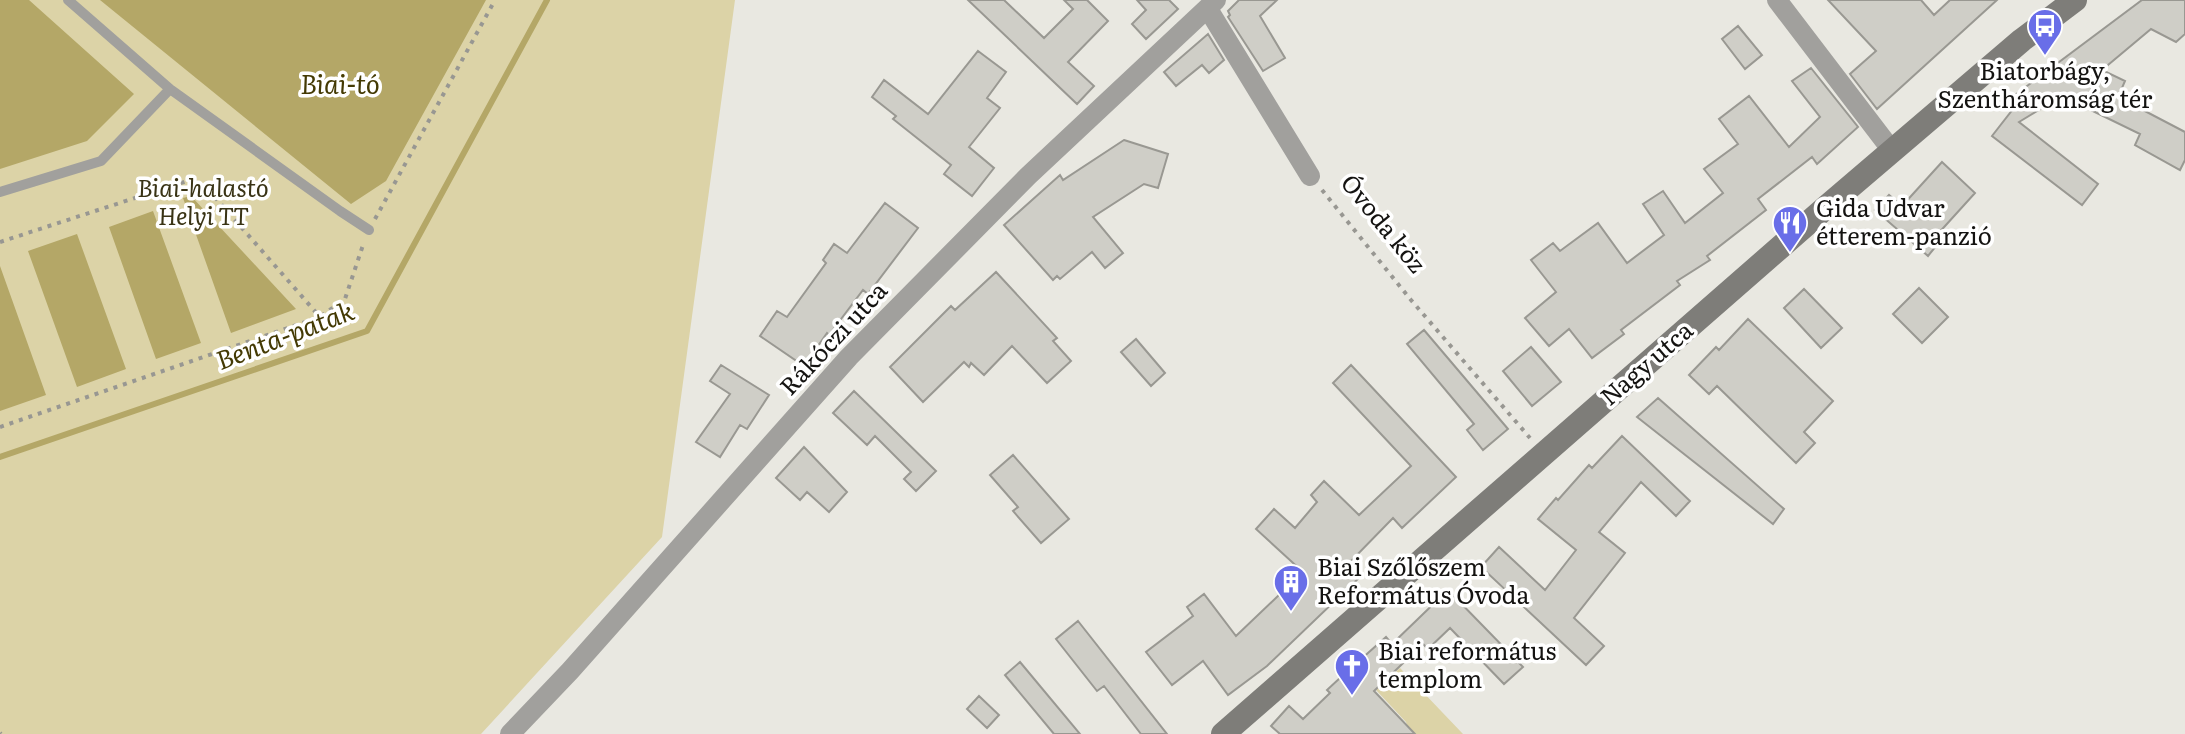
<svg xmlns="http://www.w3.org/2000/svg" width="2185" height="734" font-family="Literata,serif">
<rect width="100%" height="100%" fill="#e9e8e1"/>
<path fill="#dcd3a7" d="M0,0H735L662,537L481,734H0Z
M1400,668L1463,734H1409L1406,722L1376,690Z"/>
<path fill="#b4a767" d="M0,0H29L134,94L87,141L0,169Z
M100,0H486L386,181L351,204Z
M191,196L296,309L231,333L183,198Z
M153,211L201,343L156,359L109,227Z
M77,234L126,369L77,387L28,251Z
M0,266L46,395L0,411Z"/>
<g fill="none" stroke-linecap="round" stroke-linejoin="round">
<path stroke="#b4a767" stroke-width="6" d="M0,457L367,331L547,0"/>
</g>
<path fill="#cfcec7" stroke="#999892" stroke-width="2" d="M968,0H1004L1044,38L1073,9L1064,0H1087L1108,21L1068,62L1094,86L1077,104Z
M1137,0H1169L1178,9L1146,39L1132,24L1146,10Z
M1239,0H1277L1260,16L1285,58L1263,71L1228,17L1230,15L1228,11Z
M1828,0H1921L1934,15L1950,0H1997L1877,109L1850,74L1876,51Z
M2142,0H2185V34L2176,42L2151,29L2102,70L2125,81L2118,97L2185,132V160L2180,170L2135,145L2140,134L2062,96L2019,122L2098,184L2082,205L1992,136L2020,100L2015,95Z
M1738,26L1762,55L1745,69L1722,39Z
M1208,34L1224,60L1209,73L1202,65L1176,86L1164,72Z
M978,51L1006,72L987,98L1000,108L969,147L994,168L972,196L944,174L951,165L893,119L896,116L872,97L884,80L928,114Z
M1811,68L1858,127L1817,164L1812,157L1758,199L1766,210L1707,256L1710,260L1677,281L1680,285L1621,330L1624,334L1592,358L1569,329L1549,346L1525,318L1556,292L1531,260L1553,243L1560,251L1598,223L1627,263L1664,235L1643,204L1663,191L1685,223L1723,193L1704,169L1738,144L1719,119L1749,96L1789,147L1820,117L1792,81Z
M1124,140L1168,154L1158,188L1144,184L1093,217L1123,253L1105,268L1092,252L1060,279L1057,276L1053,280L1004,225L1060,175L1063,180Z
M1942,162L1975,193L1936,236L1941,240L1928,256L1875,210L1889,195L1902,206Z
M885,203L918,228L868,294L863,290L829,335L827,333L804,366L760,336L777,311L787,317L826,263L823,260L834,244L847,253Z
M996,272L1057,338L1053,341L1071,361L1047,383L1012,346L984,375L971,363L969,367L964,362L923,402L890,367L951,306L955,310Z
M1919,288L1948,317L1922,343L1893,314Z
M1804,289L1842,328L1821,348L1784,308Z
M1748,319L1833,401L1804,432L1815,443L1796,463L1717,386L1709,394L1689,375L1716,347L1719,350Z
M1424,330L1508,429L1483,450L1467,430L1474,424L1407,344Z
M1136,339L1165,373L1151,386L1121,352Z
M1531,347L1561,382L1532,406L1503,371Z
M721,365L769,395L747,429L740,425L720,457L696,442L730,394L710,381Z
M1351,365L1456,477L1402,528L1393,518L1350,562L1362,575L1267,666L1228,695L1203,661L1172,685L1146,652L1193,616L1187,607L1204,594L1236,636L1303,572L1256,529L1274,509L1295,528L1317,502L1311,495L1324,481L1359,515L1411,466L1333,383Z
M854,391L936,471L916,491L904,479L911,472L875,436L867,445L833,413Z
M1658,398L1784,509L1773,524L1637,417Z
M1622,436L1690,501L1676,516L1641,482L1599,532L1625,553L1574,618L1604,646L1586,665L1481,567L1499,547L1545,590L1576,550L1538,519L1556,498L1558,500L1589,465L1592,468Z
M804,447L847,492L829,512L807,492L800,500L776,478Z
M1013,455L1069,519L1041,543L1013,511L1018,507L990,475Z
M1448,590L1523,667L1504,684L1450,628L1428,649L1423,644L1374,691L1415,734H1280L1271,726L1289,706L1303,719L1330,693L1327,690L1341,677L1386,637L1392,644Z
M1078,621L1167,734H1141L1104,686L1097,691L1056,639Z
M1020,662L1080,734H1054L1005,675Z
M979,696L999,715L987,728L967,709Z"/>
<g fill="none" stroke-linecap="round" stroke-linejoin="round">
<path stroke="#989792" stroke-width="4" stroke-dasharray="4 6" stroke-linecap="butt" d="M1322,190L1411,300L1530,438
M375,219L495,0
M0,242L187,181L206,187L320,317
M0,427L320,317L345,299L363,245
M0,733L1,734"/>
<path stroke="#a1a09d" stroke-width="10" d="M68,0L170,89L340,211L369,230
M0,192L101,161L170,89"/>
<path stroke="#a1a09d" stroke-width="20" d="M1777,0L1893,152
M1208,9L1310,176
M510,734L570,671L849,357L1028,176L1216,0"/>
<path stroke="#7e7d79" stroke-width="24" d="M1223,734L1824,209L2022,40L2075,0"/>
</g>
<defs>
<symbol id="bus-pin" viewBox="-11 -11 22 30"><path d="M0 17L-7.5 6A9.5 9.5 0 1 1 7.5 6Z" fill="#696ee8" stroke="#fff"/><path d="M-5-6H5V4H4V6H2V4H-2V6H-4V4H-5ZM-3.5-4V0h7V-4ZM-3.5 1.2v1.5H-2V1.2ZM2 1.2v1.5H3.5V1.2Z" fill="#fff"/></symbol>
<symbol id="restaurant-pin" viewBox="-11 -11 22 30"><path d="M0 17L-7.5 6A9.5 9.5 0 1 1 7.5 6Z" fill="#696ee8" stroke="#fff"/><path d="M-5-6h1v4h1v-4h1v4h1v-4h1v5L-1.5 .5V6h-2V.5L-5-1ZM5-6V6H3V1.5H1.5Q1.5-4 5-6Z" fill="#fff"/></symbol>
<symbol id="building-pin" viewBox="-11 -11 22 30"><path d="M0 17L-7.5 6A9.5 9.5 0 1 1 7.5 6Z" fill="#696ee8" stroke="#fff"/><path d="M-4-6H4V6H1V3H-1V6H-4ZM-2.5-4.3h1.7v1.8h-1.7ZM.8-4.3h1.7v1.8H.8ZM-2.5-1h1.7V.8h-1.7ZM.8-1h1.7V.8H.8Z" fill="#fff"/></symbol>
<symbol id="church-pin" viewBox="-11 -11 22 30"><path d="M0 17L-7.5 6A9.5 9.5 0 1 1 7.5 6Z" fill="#696ee8" stroke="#fff"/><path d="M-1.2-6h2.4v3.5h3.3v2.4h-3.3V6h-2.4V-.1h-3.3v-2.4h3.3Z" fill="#fff"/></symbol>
</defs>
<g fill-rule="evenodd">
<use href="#bus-pin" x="2025" y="6" width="40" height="54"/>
<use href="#restaurant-pin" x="1770" y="203" width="40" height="54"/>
<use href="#building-pin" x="1271" y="562" width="40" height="54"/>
<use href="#church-pin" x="1332" y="646" width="40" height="54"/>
</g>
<g text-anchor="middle" stroke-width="7" stroke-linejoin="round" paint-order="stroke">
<g font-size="24" fill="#141311" stroke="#fff" text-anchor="start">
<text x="2045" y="80" text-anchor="middle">Biatorbágy,<tspan x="2045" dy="28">Szentháromság tér</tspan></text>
<text x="1816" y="217">Gida Udvar<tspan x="1816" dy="28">étterem-panzió</tspan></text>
<text x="1317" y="576">Biai Szőlőszem<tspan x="1317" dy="28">Református Óvoda</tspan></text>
<text x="1378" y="660">Biai református<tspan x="1378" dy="28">templom</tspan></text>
</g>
<g font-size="24" font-style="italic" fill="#393315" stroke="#fff">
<text x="203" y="197">Biai-halastó<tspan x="203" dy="28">Helyi TT</tspan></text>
</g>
<g font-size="24" fill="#141311" stroke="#fff">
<text transform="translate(1383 224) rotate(51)" y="8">Óvoda köz</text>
<text transform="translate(834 339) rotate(-47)" y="8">Rákóczi utca</text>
<text transform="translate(1647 364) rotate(-41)" y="8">Nagy utca</text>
</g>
<g font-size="26" font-style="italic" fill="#443a04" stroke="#fff">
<text x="340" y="94">Biai-tó</text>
<text transform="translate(285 336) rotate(-21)" y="9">Benta-patak</text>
</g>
</g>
</svg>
